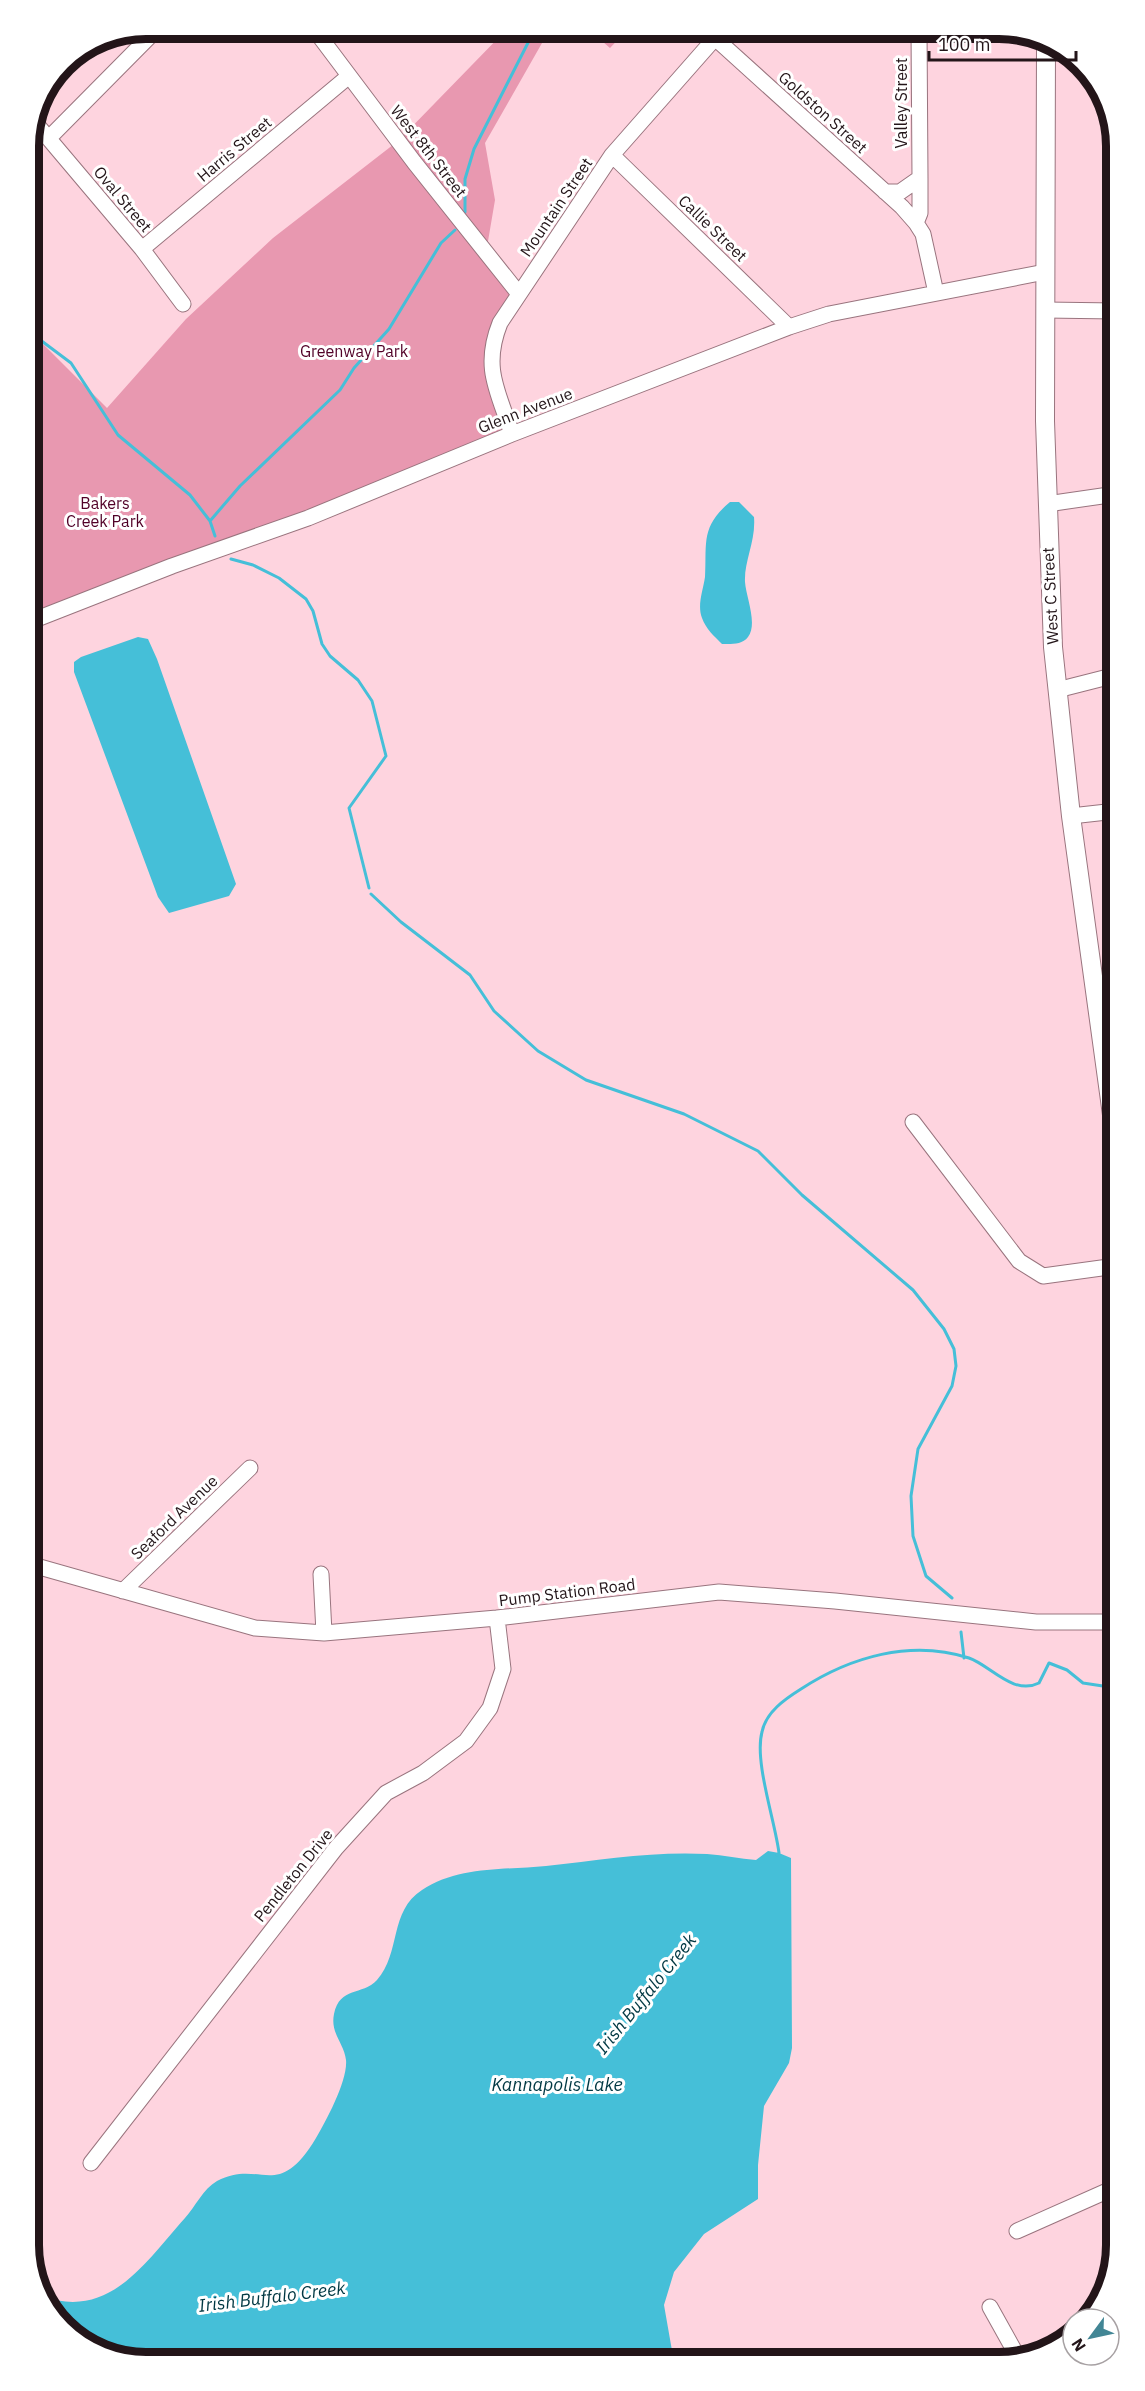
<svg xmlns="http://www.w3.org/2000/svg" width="1145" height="2391" font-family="'IBM Plex Sans',sans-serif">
<rect width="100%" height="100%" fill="#fed4df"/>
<path fill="#e898b0" d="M507,29H550L485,143L495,200L486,253L519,294L490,364L512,434L29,623V330L107,408L186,319L273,238L398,141Z
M588,29H628L610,48Z"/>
<path fill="#45bfd8" d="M730,502H739L754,517C756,541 744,561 745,582C746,597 758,624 748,637C742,645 731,644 722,644C714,636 706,629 702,618C697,605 703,591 705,577C707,544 700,527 730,502Z
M138,637L148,639L157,659L236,884L229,896L169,913L158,897L74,672V662L81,657Z
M768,1851L779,1853L791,1858L792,2048L789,2063L764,2106L758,2165V2199L704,2234L674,2272L664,2305L674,2362H138L75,2338L42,2296C110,2321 146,2261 185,2218C195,2207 203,2189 217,2181C261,2158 277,2203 316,2138C326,2121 348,2080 346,2060C344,2043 330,2033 334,2014C340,1986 362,1996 377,1980C401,1953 389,1911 422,1890C458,1866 506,1870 546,1866C600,1860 654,1851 707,1854C724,1855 740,1859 756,1860Z"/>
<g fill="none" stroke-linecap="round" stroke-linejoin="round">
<path stroke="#45bfd8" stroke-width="3" d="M465,212V179L474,149L535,29
M29,319L35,336L71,363L118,435L190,495L210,521L215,536
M210,521L240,486L340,390L354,368L389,329L441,243L455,230
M231,559L253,565L279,578L306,599L313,611L322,644L330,656L358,680L372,701L386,756L349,808L369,888
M371,894L401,922L470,975L494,1011L538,1051L586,1080L684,1114L758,1151L802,1195L913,1290L944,1329L954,1349L956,1366L952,1386L918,1449L911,1496L913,1536L926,1576L952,1598
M961,1632L964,1658
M777,1855L779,1853C775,1821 754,1761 762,1732C766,1712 785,1699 801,1689C850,1657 911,1639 969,1658C990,1665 1013,1696 1039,1683L1049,1663L1067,1670L1083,1683L1116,1688"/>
<defs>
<path id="minor" d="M314,29L414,162L519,294
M705,29L902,207L916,223
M33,120L142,249L183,304
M49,138L157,29
M612,155L789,327
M920,178V213L916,223L923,234L936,293
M885,192H900L920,178L919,29
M142,249L349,76
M1045,310L1116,311
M512,434C498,391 482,368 500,323L612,155L723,29
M1047,504L1116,494
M29,622L172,566L308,518L512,434L789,327L829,314L1045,272
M1057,690L1116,675
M1071,816L1116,811
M1099,1022L1116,1014
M913,1122L1019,1261L1043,1276L1116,1266
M29,1564L255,1628L324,1633L497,1618L719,1592L835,1601L1036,1622H1116
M321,1574L324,1633
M123,1591L250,1468
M91,2163L336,1848L386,1793L423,1773L466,1741L490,1708L503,1669L497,1618
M1017,2231L1116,2187
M990,2307L1019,2359"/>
<path id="major" d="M1046,43L1045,421L1053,647L1071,816L1116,1144"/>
</defs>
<use href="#minor" stroke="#99747e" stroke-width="17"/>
<use href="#major" stroke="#99747e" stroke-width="20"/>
<use href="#minor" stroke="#fff" stroke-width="15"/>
<use href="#major" stroke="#fff" stroke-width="18"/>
</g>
<g text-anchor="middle" stroke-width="6" stroke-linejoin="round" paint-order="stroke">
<g font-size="16" fill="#231519" stroke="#fff">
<text transform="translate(901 103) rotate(-90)" y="6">Valley Street</text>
<text transform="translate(823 112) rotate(42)" y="6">Goldston Street</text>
<text transform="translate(234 149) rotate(-40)" y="6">Harris Street</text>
<text transform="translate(429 151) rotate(52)" y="6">West 8th Street</text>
<text transform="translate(123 199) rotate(50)" y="6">Oval Street</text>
<text transform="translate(556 207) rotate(-56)" y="6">Mountain Street</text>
<text transform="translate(713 228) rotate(44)" y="6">Callie Street</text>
<text transform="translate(525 410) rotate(-21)" y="6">Glenn Avenue</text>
<text transform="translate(1050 596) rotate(-93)" y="6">West C Street</text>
<text transform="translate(174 1517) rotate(-44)" y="6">Seaford Avenue</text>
<text transform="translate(567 1592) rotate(-7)" y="6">Pump Station Road</text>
<text transform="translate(293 1875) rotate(-51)" y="6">Pendleton Drive</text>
</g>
<g font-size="16" fill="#510127" stroke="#fff">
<text x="354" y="357">Greenway Park</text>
<text x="105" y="509">Bakers<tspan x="105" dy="18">Creek Park</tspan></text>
</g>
<g font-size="18" font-style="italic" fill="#003843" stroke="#fff">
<text transform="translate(646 1994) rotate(-51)" y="6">Irish Buffalo Creek</text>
<text x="557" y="2091">Kannapolis Lake</text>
<text transform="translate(272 2297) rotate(-7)" y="6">Irish Buffalo Creek</text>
</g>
</g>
<path d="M0 0H1145V2391H0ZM146 39H999A107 107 0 0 1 1106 146V2245A107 107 0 0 1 999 2352H146A107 107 0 0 1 39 2245V146A107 107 0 0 1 146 39Z" fill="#fff" fill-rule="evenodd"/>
<path fill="none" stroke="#231519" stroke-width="8" d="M146 39H999A107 107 0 0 1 1106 146V2245A107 107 0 0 1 999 2352H146A107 107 0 0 1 39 2245V146A107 107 0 0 1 146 39Z"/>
<g transform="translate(1091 2337) rotate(237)"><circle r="28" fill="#ffffff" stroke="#a7a1a3" stroke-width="1.5"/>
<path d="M0-4.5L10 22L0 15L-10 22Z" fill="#428695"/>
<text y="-9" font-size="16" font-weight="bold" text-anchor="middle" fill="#231519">N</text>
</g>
<path d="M929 51v9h147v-9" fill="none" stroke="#231519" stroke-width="3"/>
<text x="938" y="51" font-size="18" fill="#231519" stroke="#ffffff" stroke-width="4.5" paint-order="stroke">100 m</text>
</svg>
